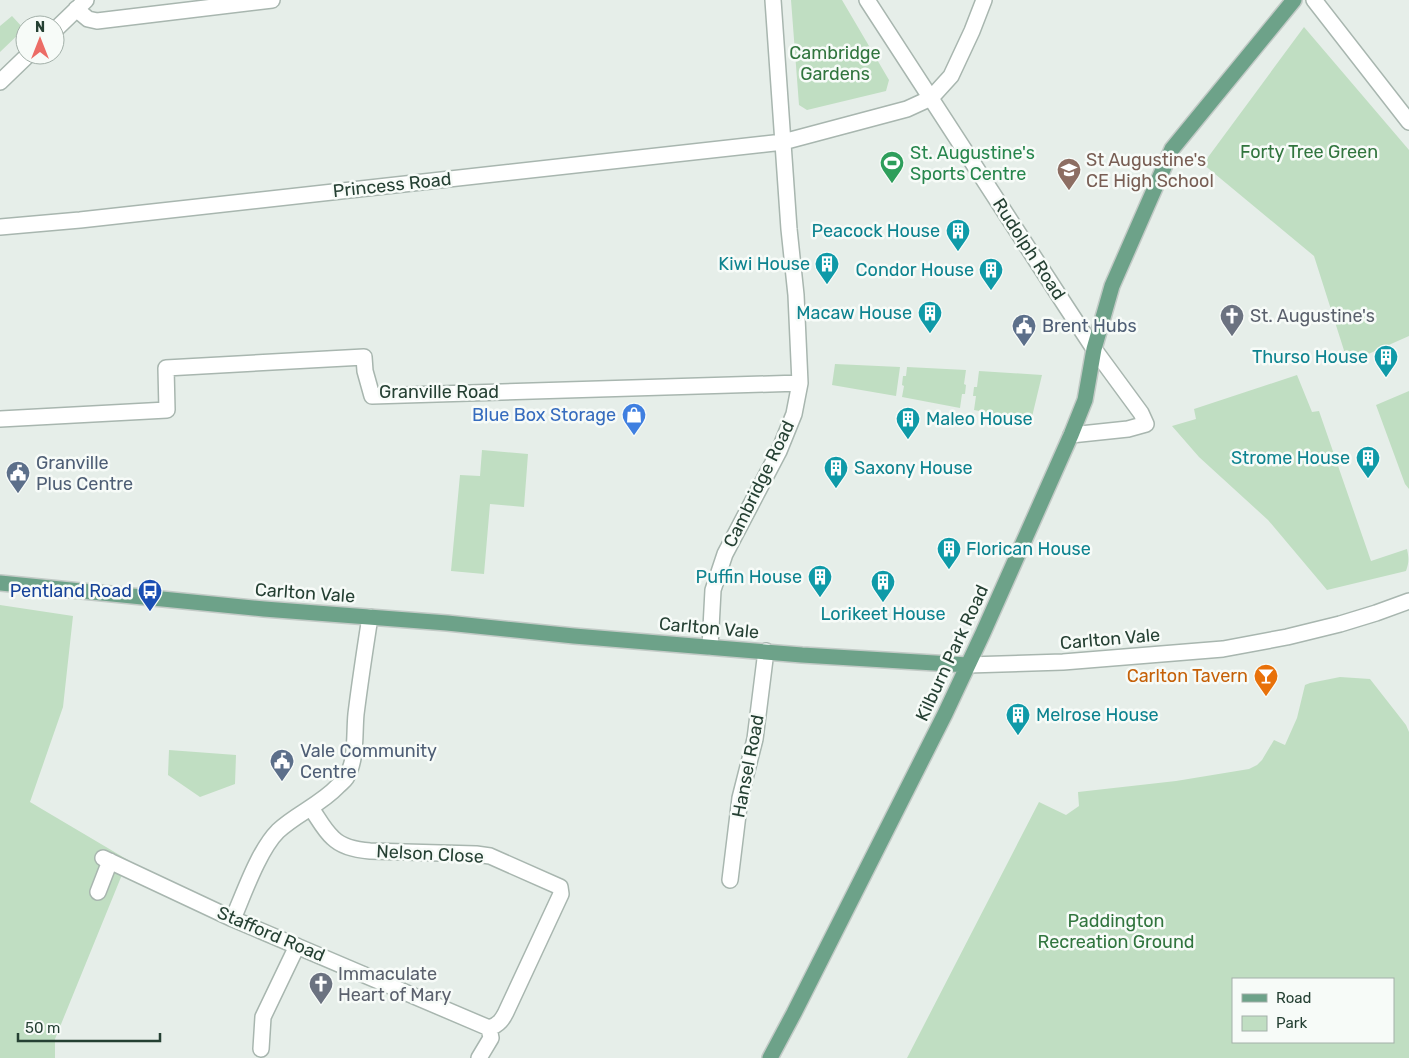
<svg xmlns="http://www.w3.org/2000/svg" width="1409" height="1058" font-family="Rubik,sans-serif">
<rect width="100%" height="100%" fill="#e6eee9"/>
<path fill="#c0dec2" fill-rule="evenodd" d="M791,0H842L889,80L886,91L807,110L799,105Z
M12,16L24,29L0,52V26Z
M1304,27L1409,150V336L1348,363L1314,256L1203,164Z
M835,364L900,367L896,396L832,385Z
M907,367L966,370L964,384L966,385L965,394H962L960,408L902,397L904,386L902,385L903,376H906Z
M979,371L1042,375L1031,421L974,410L976,396H973L974,387H977Z
M1297,375L1312,412L1319,411L1371,561L1407,549C1409,558 1409,563 1406,571L1327,590L1268,520L1199,457L1172,426L1196,419L1194,409Z
M1409,391V489L1405,484L1376,405Z
M482,450L528,454L524,507L490,504L484,574L451,571L460,475L480,476Z
M0,605L73,616L63,707L30,802L128,860L55,1039V1058H0Z
M1340,677L1370,679L1406,725L1409,732V1058H907L1039,802L1066,815L1079,806L1078,792L1176,781L1249,769L1257,765L1262,760L1274,740L1285,745L1297,718L1305,685L1310,683ZM1233,979H1393V1042H1233Z
M169,750L236,755L235,784L200,797L168,775Z"/>
<g fill="none" stroke-linecap="round" stroke-linejoin="round">
<defs>
<path id="minor" d="M867,0L1067,308L1094,349L1141,413L1146,424L1128,429L1071,435
M1314,0L1409,122
M76,9L88,19L97,21L272,0
M55,30L86,0
M0,82L28,55
M0,227L80,220L783,142L907,109L931,98L951,76L972,31L984,0
M0,419L167,410L166,368L364,357L365,371L372,396L800,383
M710,647L713,590L725,554L779,451L794,414L800,383L796,295L789,229L773,0
M968,665L1063,662L1223,649L1287,637L1340,624L1376,613L1409,601
M311,808C318,818 324,830 333,838C342,847 357,850 370,851L476,854L490,856L560,887L561,894L507,1010C503,1019 499,1025 489,1028L491,1038L479,1058
M103,858L233,919L489,1028
M730,880L740,798L755,739L766,651
M98,892L110,861
M233,919C244,893 259,850 278,831C296,814 320,805 338,786C341,783 344,781 346,778C357,760 354,735 356,714C360,682 365,649 370,617
M261,1049L263,1017L297,946"/>
<path id="major" d="M0,583L264,609L447,623L574,636L802,655L968,665
M770,1058L794,1013L945,714L983,633L1071,435L1085,400L1094,349L1112,286L1172,149L1294,0"/>
</defs>
<use href="#minor" stroke="#a8b6af" stroke-width="18"/>
<use href="#major" stroke="#c2cac6" stroke-width="18"/>
<use href="#minor" stroke="#fff" stroke-width="15"/>
<use href="#major" stroke="#6da289" stroke-width="15"/>
</g>
<defs>
<symbol id="stadium-pin" viewBox="-11 -11 22 30"><path d="M0 17L-7.5 6A9.5 9.5 0 1 1 7.5 6Z" fill="#2e9e5b" stroke="#f7fbf8"/><path d="M0-5a6.5 5 0 1 0 0 10a6.5 5 0 1 0 0-10ZM-3.5-1.8h7v3.6h-7Z" fill="#fff"/></symbol>
<symbol id="school-pin" viewBox="-11 -11 22 30"><path d="M0 17L-7.5 6A9.5 9.5 0 1 1 7.5 6Z" fill="#8d6e63" stroke="#f7fbf8"/><path d="M0-5L7-2L0 1L-7-2ZM-4 1L0 2.5L4 1V4Q0 6-4 4Z" fill="#fff"/></symbol>
<symbol id="building-pin" viewBox="-11 -11 22 30"><path d="M0 17L-7.5 6A9.5 9.5 0 1 1 7.5 6Z" fill="#0f9aa8" stroke="#f7fbf8"/><path d="M-4-6H4V6H1V3H-1V6H-4ZM-2.5-4.3h1.7v1.8h-1.7ZM.8-4.3h1.7v1.8H.8ZM-2.5-1h1.7V.8h-1.7ZM.8-1h1.7V.8H.8Z" fill="#fff"/></symbol>
<symbol id="church-pin" viewBox="-11 -11 22 30"><path d="M0 17L-7.5 6A9.5 9.5 0 1 1 7.5 6Z" fill="#6b7280" stroke="#f7fbf8"/><path d="M-1.2-6h2.4v3.5h3.3v2.4h-3.3V6h-2.4V-.1h-3.3v-2.4h3.3Z" fill="#fff"/></symbol>
<symbol id="civic-pin" viewBox="-11 -11 22 30"><path d="M0 17L-7.5 6A9.5 9.5 0 1 1 7.5 6Z" fill="#5c6f8a" stroke="#f7fbf8"/><path d="M-.6-6.5H3V-4.5H.6V-3L4-1V1h2V6H-6V1h2V-1L-.6-3ZM-1.2 2.5V6h2.4V2.5Z" fill="#fff"/></symbol>
<symbol id="shop-pin" viewBox="-11 -11 22 30"><path d="M0 17L-7.5 6A9.5 9.5 0 1 1 7.5 6Z" fill="#3f7fe0" stroke="#f7fbf8"/><path d="M-5-2.5h2.3a2.7 3.5 0 0 1 5.4 0H5L5.5 6h-11ZM-1.5-2.5h3a1.5 2.3 0 0 0-3 0Z" fill="#fff"/></symbol>
<symbol id="bus-pin" viewBox="-11 -11 22 30"><path d="M0 17L-7.5 6A9.5 9.5 0 1 1 7.5 6Z" fill="#1a4fb4" stroke="#f7fbf8"/><path d="M-5-6H5V4H4V6H2V4H-2V6H-4V4H-5ZM-3.5-4V0h7V-4ZM-3.5 1.2v1.5H-2V1.2ZM2 1.2v1.5H3.5V1.2Z" fill="#fff"/></symbol>
<symbol id="bar-pin" viewBox="-11 -11 22 30"><path d="M0 17L-7.5 6A9.5 9.5 0 1 1 7.5 6Z" fill="#e8710a" stroke="#f7fbf8"/><path d="M-6-5H6L.8 .8V4.5H3.5V6h-7V4.5H-.8V.8Z" fill="#fff"/></symbol>
</defs>
<g fill-rule="evenodd">
<use href="#stadium-pin" x="878" y="149" width="28" height="38"/>
<use href="#school-pin" x="1055" y="156" width="28" height="38"/>
<use href="#building-pin" x="944" y="217" width="28" height="38"/>
<use href="#building-pin" x="813" y="250" width="28" height="38"/>
<use href="#building-pin" x="977" y="256" width="28" height="38"/>
<use href="#building-pin" x="916" y="299" width="28" height="38"/>
<use href="#church-pin" x="1218" y="302" width="28" height="38"/>
<use href="#civic-pin" x="1010" y="312" width="28" height="38"/>
<use href="#building-pin" x="1372" y="343" width="28" height="38"/>
<use href="#shop-pin" x="620" y="401" width="28" height="38"/>
<use href="#building-pin" x="894" y="405" width="28" height="38"/>
<use href="#building-pin" x="1354" y="444" width="28" height="38"/>
<use href="#building-pin" x="822" y="454" width="28" height="38"/>
<use href="#civic-pin" x="4" y="459" width="28" height="38"/>
<use href="#building-pin" x="935" y="535" width="28" height="38"/>
<use href="#building-pin" x="806" y="563" width="28" height="38"/>
<use href="#building-pin" x="869" y="568" width="28" height="38"/>
<use href="#bus-pin" x="136" y="577" width="28" height="38"/>
<use href="#bar-pin" x="1252" y="662" width="28" height="38"/>
<use href="#building-pin" x="1004" y="701" width="28" height="38"/>
<use href="#civic-pin" x="268" y="747" width="28" height="38"/>
<use href="#church-pin" x="307" y="970" width="28" height="38"/>
</g>
<g text-anchor="middle" stroke-width="5" stroke-linejoin="round" paint-order="stroke">
<g font-size="18" fill="#31753e" stroke="#f7fbf8">
<text x="835" y="59">Cambridge<tspan x="835" dy="21">Gardens</tspan></text>
<text x="1309" y="158">Forty Tree Green</text>
<text x="1116" y="927">Paddington<tspan x="1116" dy="21">Recreation Ground</tspan></text>
</g>
<g font-size="18" fill="#27864d" stroke="#f7fbf8" text-anchor="start">
<text x="910" y="159">St. Augustine's<tspan x="910" dy="21">Sports Centre</tspan></text>
</g>
<g font-size="18" fill="#785e54" stroke="#f7fbf8" text-anchor="start">
<text x="1086" y="166">St Augustine's<tspan x="1086" dy="21">CE High School</tspan></text>
</g>
<g font-size="18" fill="#254033" stroke="#f7fbf8">
<text transform="translate(392 185) rotate(-6)" y="6">Princess Road</text>
<text transform="translate(1029 249) rotate(57)" y="6">Rudolph Road</text>
<text x="439" y="398">Granville Road</text>
<text transform="translate(759 484) rotate(-64)" y="6">Cambridge Road</text>
<text transform="translate(305 593) rotate(4)" y="6">Carlton Vale</text>
<text transform="translate(709 628) rotate(5)" y="6">Carlton Vale</text>
<text transform="translate(1110 639) rotate(-5)" y="6">Carlton Vale</text>
<text transform="translate(952 653) rotate(-65)" y="6">Kilburn Park Road</text>
<text transform="translate(748 766) rotate(-79)" y="6">Hansel Road</text>
<text transform="translate(430 854) rotate(3)" y="6">Nelson Close</text>
<text transform="translate(271 934) rotate(23)" y="6">Stafford Road</text>
</g>
<g font-size="18" fill="#0d838f" stroke="#f7fbf8" text-anchor="end">
<text x="940" y="237">Peacock House</text>
<text x="810" y="270">Kiwi House</text>
<text x="974" y="276">Condor House</text>
<text x="912" y="319">Macaw House</text>
<text x="1368" y="363">Thurso House</text>
<text x="926" y="425" text-anchor="start">Maleo House</text>
<text x="1350" y="464">Strome House</text>
<text x="854" y="474" text-anchor="start">Saxony House</text>
<text x="966" y="555" text-anchor="start">Florican House</text>
<text x="802" y="583">Puffin House</text>
<text x="883" y="620" text-anchor="middle">Lorikeet House</text>
<text x="1036" y="721" text-anchor="start">Melrose House</text>
</g>
<g font-size="18" fill="#5b616d" stroke="#f7fbf8" text-anchor="start">
<text x="1250" y="322">St. Augustine's</text>
<text x="338" y="980">Immaculate<tspan x="338" dy="21">Heart of Mary</tspan></text>
</g>
<g font-size="18" fill="#4e5e75" stroke="#f7fbf8" text-anchor="start">
<text x="1042" y="332">Brent Hubs</text>
<text x="36" y="469">Granville<tspan x="36" dy="21">Plus Centre</tspan></text>
<text x="300" y="757">Vale Community<tspan x="300" dy="21">Centre</tspan></text>
</g>
<g font-size="18" fill="#366cbe" stroke="#f7fbf8" text-anchor="end">
<text x="616" y="421">Blue Box Storage</text>
</g>
<g font-size="18" fill="#164399" stroke="#f7fbf8" text-anchor="end">
<text x="132" y="597">Pentland Road</text>
</g>
<g font-size="18" fill="#c56008" stroke="#f7fbf8" text-anchor="end">
<text x="1248" y="682">Carlton Tavern</text>
</g>
</g>
<rect x="1232" y="978" width="162" height="65" fill="#f7fbf8" stroke="#a3b0a9"/>
<rect x="1242" y="994" width="25" height="8" fill="#6da289" stroke="#a3b0a9"/>
<text x="1276" y="1003" font-size="15" fill="#254033">Road</text>
<rect x="1242" y="1016" width="25" height="15" fill="#c0dec2" stroke="#a3b0a9"/>
<text x="1276" y="1028" font-size="15" fill="#254033">Park</text>
<g transform="translate(40 40)"><circle r="24" fill="#f7fbf8" stroke="#a3b0a9"/>
<path d="M0-4L9 19L0 12L-9 19Z" fill="#ec6c66"/>
<text y="-8" font-size="14" font-weight="bold" text-anchor="middle" fill="#254033">N</text>
</g>
<path d="M18 1033v8h142v-8" fill="none" stroke="#254033" stroke-width="2.5"/>
<text x="25" y="1033" font-size="15" fill="#254033" stroke="#f7fbf8" stroke-width="4" paint-order="stroke">50 m</text>
</svg>
